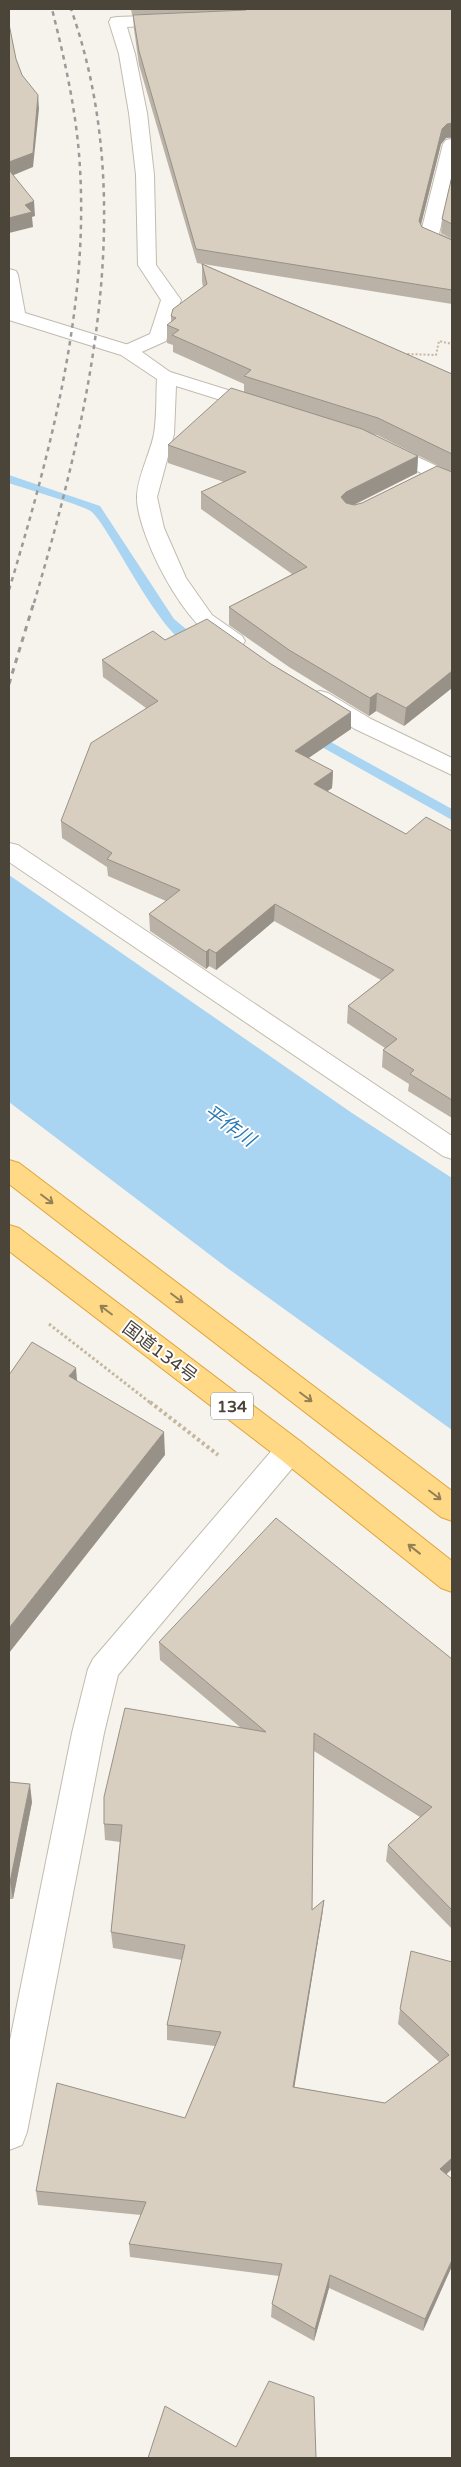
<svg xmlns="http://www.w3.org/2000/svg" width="461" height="2467" font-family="'Varela Round','Noto Sans JP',sans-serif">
<rect width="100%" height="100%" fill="#f6f3ec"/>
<path fill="#a9d4f2" d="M9,875L352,1113L452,1178V1430L226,1267L9,1102Z"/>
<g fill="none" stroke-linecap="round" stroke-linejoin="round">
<path fill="#a9d4f2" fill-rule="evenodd" d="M9,475L100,506L174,619L203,643L205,646L203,649C169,658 114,533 92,512C86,506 22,488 9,483Z
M309,730L452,809V820L304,737L302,734L304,731Z"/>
<defs>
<path id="service" d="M171,15L177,16L179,20L177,24L127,27L135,54L147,113L154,175L156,265L181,300L166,341L135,355H121L118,351L121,347L150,334L161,300L138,265L136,175L129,113L119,54L109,22L111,18L117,17Z
M167,371L266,402L269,406L266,410L259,412L176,386L174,434L157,497L164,528L186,578L212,615L242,636L245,641L242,646C197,657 136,535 137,497C137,478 150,454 154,434C157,416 156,396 157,377L160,373Z
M385,442L452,473V488L378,452L375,448L378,444Z
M320,691L328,693L371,719L452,758V775L355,729L312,703L309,698L312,693Z
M9,843L18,845L452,1136V1159L443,1156L9,862Z"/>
<path id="minor" d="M452,139V179L439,234L452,240V253L422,240L420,236L443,144L446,140Z
M9,269L16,271L18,275L25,313L135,347L177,377L174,381L167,383L160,381L121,355L9,320Z
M290,1438L300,1441L305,1450L300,1459L118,1675L104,1733L27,2132L22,2145L9,2150V2045L72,1733L88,1669L93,1659L280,1441Z"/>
<path id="trunk" d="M9,1160L19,1163L452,1491V1521L441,1517L9,1184Z
M9,1225L19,1228L300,1441L452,1561V1592L441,1588L280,1459L9,1251Z"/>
</defs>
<use href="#service" stroke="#c2bbae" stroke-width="2"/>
<use href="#minor" stroke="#c2bbae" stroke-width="2"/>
<use href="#trunk" stroke="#e0a43c" stroke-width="2"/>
<path stroke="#c4b79f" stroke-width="2" stroke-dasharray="2 2" stroke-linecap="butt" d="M404,356L408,354L436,355L439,341L452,344"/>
<path stroke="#c4b79f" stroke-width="3" stroke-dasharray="2.5 2.5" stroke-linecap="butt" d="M49,1324L152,1404"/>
<path stroke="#c4b79f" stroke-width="4" stroke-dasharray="3 3" stroke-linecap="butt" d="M150,1402L218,1455"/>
<use href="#service" fill="#fff" fill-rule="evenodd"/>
<use href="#minor" fill="#fff" fill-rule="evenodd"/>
<use href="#trunk" fill="#ffd985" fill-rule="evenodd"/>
<path stroke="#9a9a9a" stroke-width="2.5" stroke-dasharray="4.5 4.5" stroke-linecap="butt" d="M9,590C51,450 91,302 79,154C75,105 64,57 52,9
M34,603C90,413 139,202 71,9"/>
<path stroke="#9a9a9a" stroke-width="3" stroke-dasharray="5.5 5.5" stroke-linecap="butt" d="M9,684L34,602"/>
</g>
<path fill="#bab2a6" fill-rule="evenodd" d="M131,9H452V138H446L441,144L421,225L422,227L452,240V304L203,264L452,374V688L404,726L376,711L369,716L289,667L229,625V607L292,574L201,509V492L224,482L168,463V445L244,392V384L173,352V345L167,343V325L171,322V316L203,287L202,281V264L197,263L139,65L134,29L133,15L150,14L132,15ZM371,434L377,435L445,469L362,503L354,505L417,473L418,456Z
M452,176V239L441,233L442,219Z
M165,640L271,664L351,712V729L308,758L333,771L332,788L327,791L406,834L452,831V1118L408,1091L409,1084L382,1067L383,1050L385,1048L347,1023L348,1006L381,980L274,921L216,970L209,966L206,969L150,931L149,914L166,901L108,876L107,867L62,838L61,821L146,708L103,677L102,660Z
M159,1642L452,1659V1929L386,1861L388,1845L420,1817L314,1751L312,1910L324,1900L322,1916L294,2087L385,2103L439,2062L398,2024L400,2009L452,1962V2169L446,2174L452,2179V2266L423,2331L329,2288L314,2341L271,2317L272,2304L279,2276L130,2257L129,2244L141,2215L38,2205L36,2191L185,2118L215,2046L167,2040V2025L182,1960L113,1948L111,1932L120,1842L105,1840L104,1824L240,1727L160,1660Z
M9,1782L32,1802L13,1899H9Z"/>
<path fill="#979187" d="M38,95L39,109L33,167L9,177V162Z
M452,123V137L446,138L441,144L418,236L419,221L442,129L447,124Z
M34,201L35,216L32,217L33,227L9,233V218L25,205Z
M418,456L417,473L345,509L341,497L346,492Z
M452,671V688L404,726L406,708Z
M377,693L376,711L369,716L370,698Z
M351,712V729L294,768L295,751Z
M333,771L332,788L314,801V784Z
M275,904L274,921L216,970V953Z
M209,949V966L206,969V952Z
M76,1368L78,1391L69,1376Z
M164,1432L165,1455L9,1653V1628Z
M30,1784L32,1802L13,1899L10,1882Z
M324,1900L322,1916L292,2102L293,2087Z
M452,2158V2169L437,2183L440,2169Z
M452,2260V2266L423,2331L425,2319Z
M330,2275L329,2288L314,2341L315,2329Z"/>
<path fill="#d8cfc1" stroke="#979187" d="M247,9H452V123L447,124L442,129L419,221L422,227L452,240V290L196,249L139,51L133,15L246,10Z
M9,24L16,59L22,75L38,95L33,153L9,162Z
M9,170L34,201L25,205L32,212L9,218Z
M452,176V224L442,219Z
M202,264L452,374V454L378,418L244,376L251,370L172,335L179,330L167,325L176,318L171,316L173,309L207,284Z
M231,388L362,429L418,456L346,492L341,497L346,503L354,505L362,503L437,466L452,472V671L406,708L377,693L370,698L289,650L229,607L307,567L201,492L246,472L168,445Z
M207,619L271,664L351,712L295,751L333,771L314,784L406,834L426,817L452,831V1100L410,1074L414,1070L383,1050L397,1039L348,1006L394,970L275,904L216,953L209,949L206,952L149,914L180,890L107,859L112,853L61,821L91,743L158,701L102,660L153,631L165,640Z
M32,1342L76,1368L69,1376L164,1432L9,1628V1375Z
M276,1518L452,1659V1910L388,1845L432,1807L314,1733L312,1910L324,1900L293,2087L385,2103L449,2055L400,2009L411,1951L452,1962V2158L440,2169L452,2179V2260L425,2319L330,2275L315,2329L272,2304L282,2264L129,2244L146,2202L36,2191L57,2083L185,2118L221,2032L167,2025L185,1945L111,1932L122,1825L104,1824V1797L125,1708L266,1732L159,1642Z
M9,1782L30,1784L10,1882L9,1881Z
M269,2381L314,2397L316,2458H148L165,2406L236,2447Z"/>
<defs><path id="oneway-shaft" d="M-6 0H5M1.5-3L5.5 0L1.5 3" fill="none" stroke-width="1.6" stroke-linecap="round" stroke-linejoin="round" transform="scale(1.25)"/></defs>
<g stroke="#938057">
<use href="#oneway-shaft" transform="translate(47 1199) rotate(37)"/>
<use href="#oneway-shaft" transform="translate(177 1298) rotate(37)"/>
<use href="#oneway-shaft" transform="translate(106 1310) rotate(-143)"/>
<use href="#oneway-shaft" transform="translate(306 1397) rotate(37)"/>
<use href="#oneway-shaft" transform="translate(435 1495) rotate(37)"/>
<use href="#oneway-shaft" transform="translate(414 1549) rotate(-142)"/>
</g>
<g text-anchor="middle" stroke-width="4" stroke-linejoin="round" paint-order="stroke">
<rect fill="#fff" stroke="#817c74" stroke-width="1" x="211" y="1392.5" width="42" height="27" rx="4"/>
<g font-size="16" font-weight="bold" fill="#4b4439">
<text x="232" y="1412">134</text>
</g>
<g font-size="18" fill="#4b4439" stroke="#fff">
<text transform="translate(160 1352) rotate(37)" y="6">国道134号</text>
</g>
<g font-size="19" font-style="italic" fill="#2e7ab2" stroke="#fff">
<text transform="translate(230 1125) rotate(35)" y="7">平作川</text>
</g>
</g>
<rect width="461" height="2467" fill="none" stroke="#4b4439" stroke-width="20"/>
</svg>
